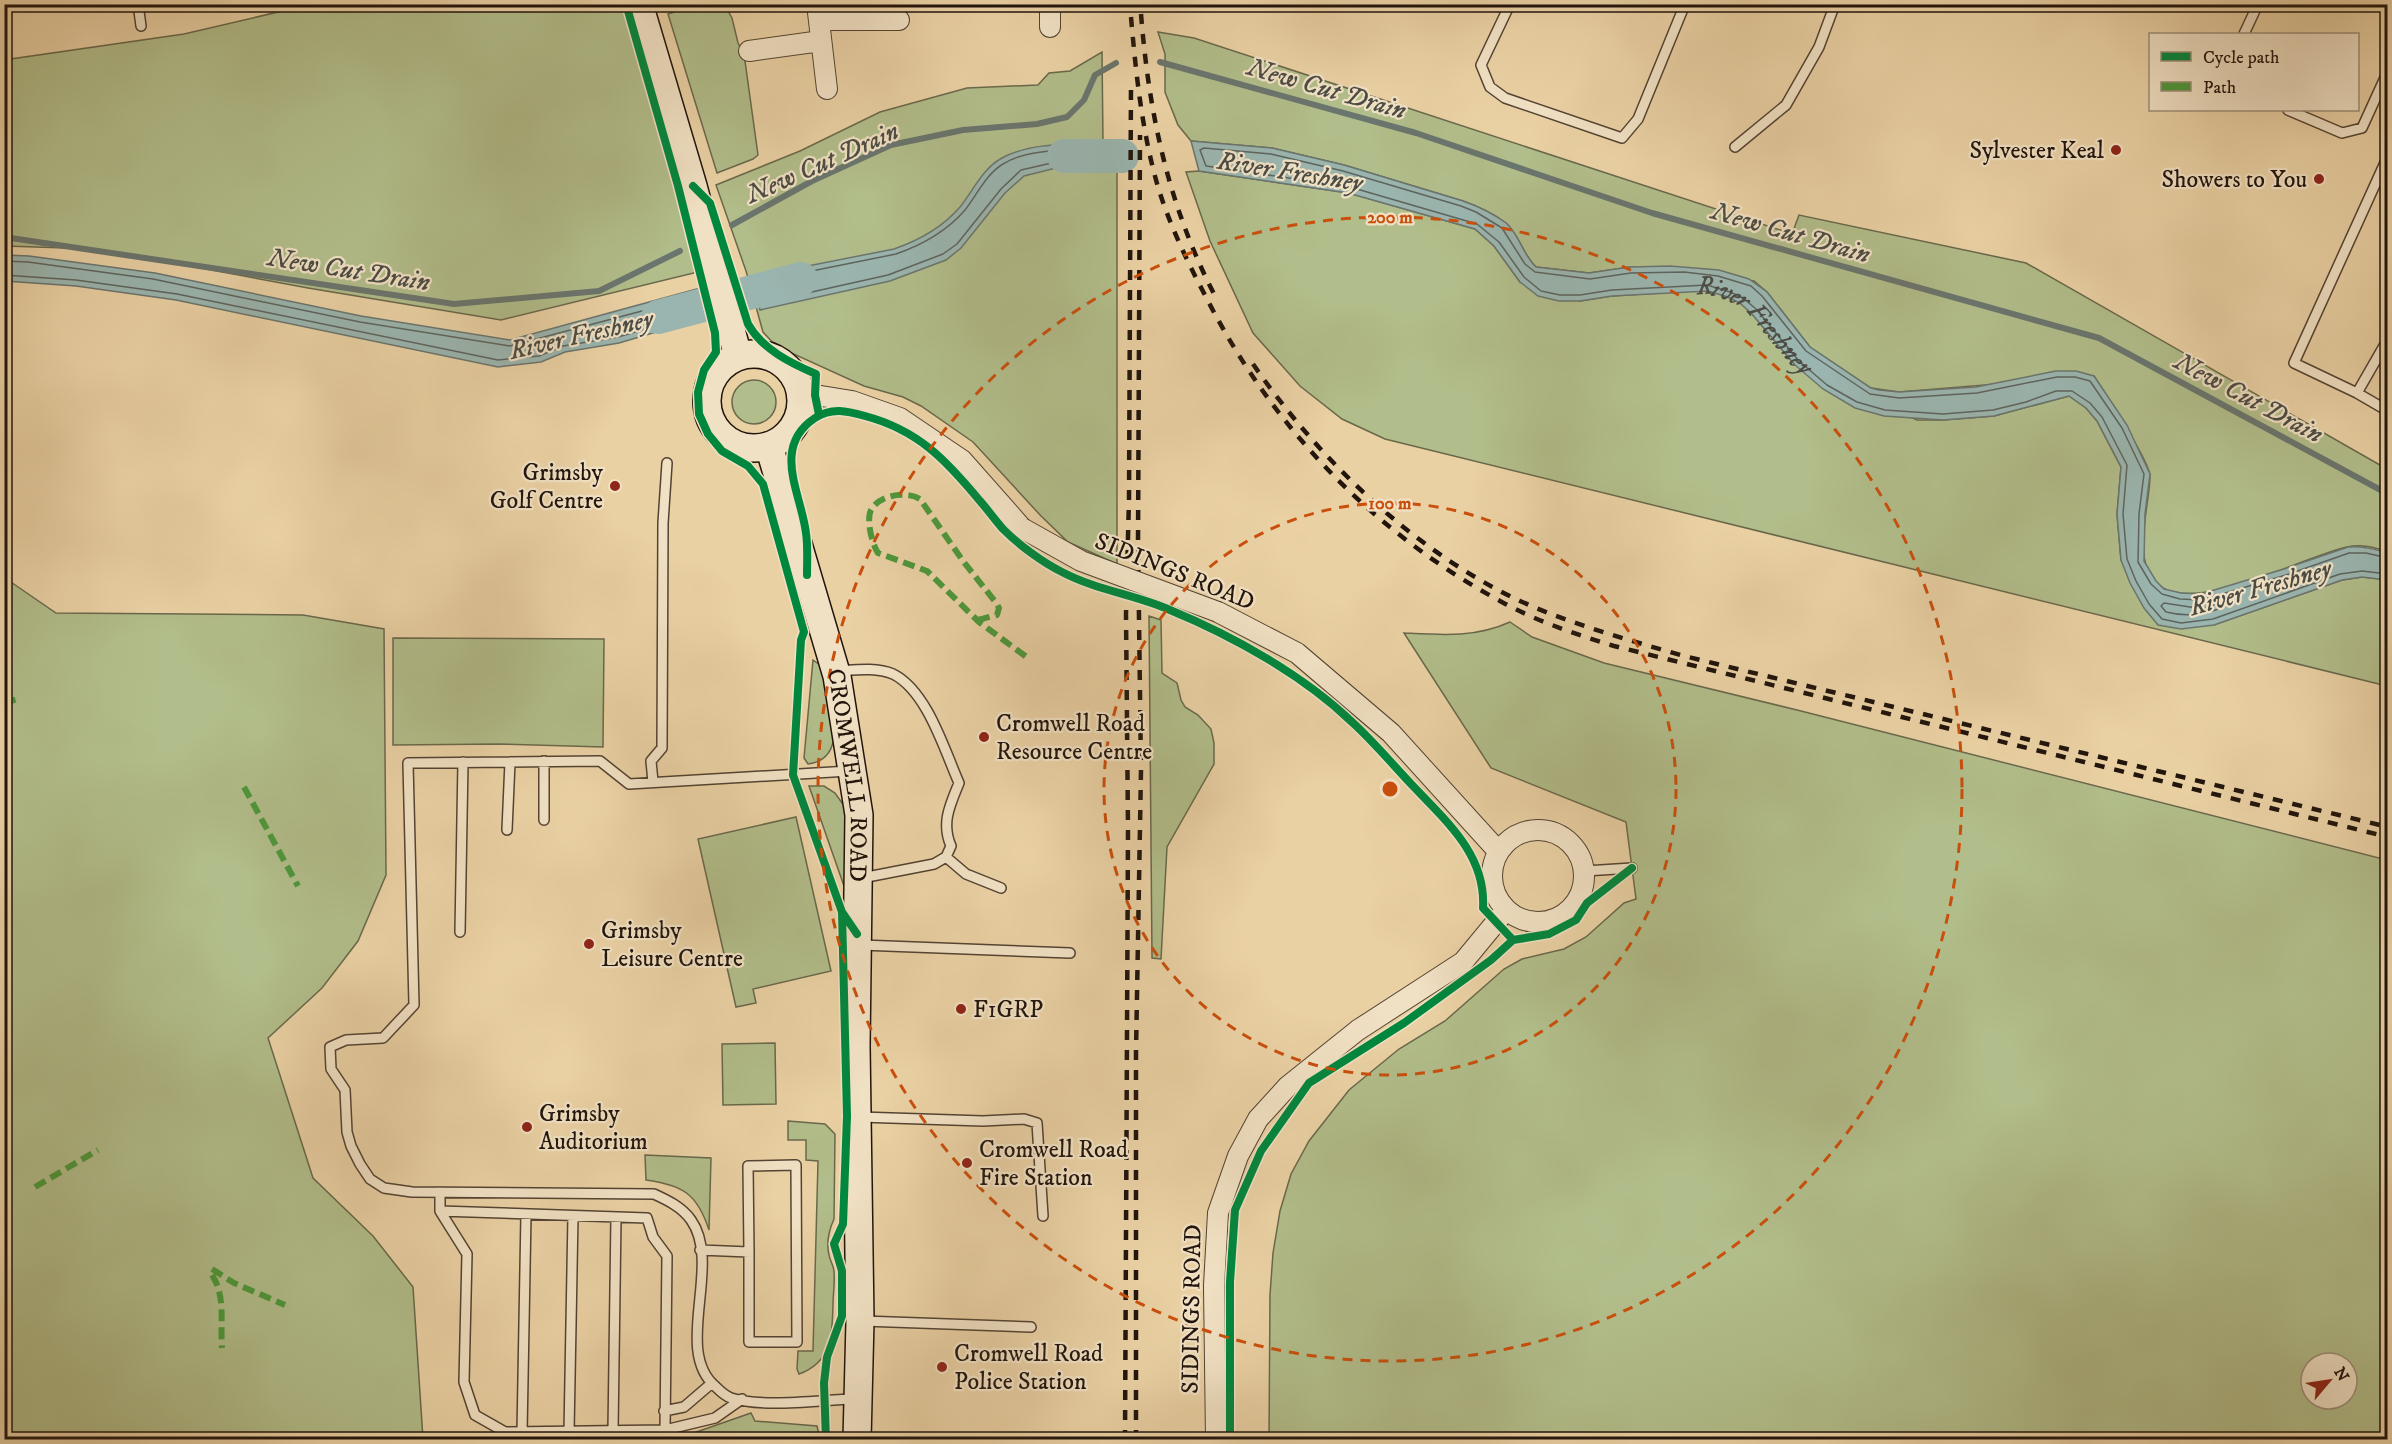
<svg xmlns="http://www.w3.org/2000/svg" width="2392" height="1444" font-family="'IM FELL DW Pica',serif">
<rect width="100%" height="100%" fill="#ead1a4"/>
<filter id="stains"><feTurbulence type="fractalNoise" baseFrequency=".00333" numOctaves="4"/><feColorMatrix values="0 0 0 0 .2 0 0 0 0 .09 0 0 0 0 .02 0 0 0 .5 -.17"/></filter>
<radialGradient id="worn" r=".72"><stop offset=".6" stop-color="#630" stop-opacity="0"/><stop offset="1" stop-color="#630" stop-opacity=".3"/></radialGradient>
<path fill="#b1bd8a" stroke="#69684b" stroke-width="1.5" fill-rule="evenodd" d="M308,5H624L702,271L501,320L308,288L98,249L5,246L4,60L184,34Z
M694,5H721L727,9L732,18L738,43L744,54L758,155L753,159L717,173L668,14Z
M1158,32L1194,38L1792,234L1799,215L2026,263L2387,469V552C2374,547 2362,544 2347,547C2306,556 2200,611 2163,588C2128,566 2150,508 2150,476C2150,462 2104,393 2094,376L1899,392L1871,388L1810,347L1767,292L1754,281L1630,267L1589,273L1536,267C1523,255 1519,234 1506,223C1494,214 1477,206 1463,201L1344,165L1272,148L1191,141L1178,125L1165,92V54Z
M1102,52L1103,142H1116L1117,172V564L1068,542L1041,516L973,442L921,406L903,397L864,386L776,346L763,332L746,271L716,185L800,151L880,112L967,88L1038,85L1049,73L1070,71Z
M1199,171L1349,193L1475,229L1494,246L1520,282L1580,301L1612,296L1708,290L1728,297L1740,303L1752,314L1795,365L1917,420H1943L1994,416L2069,396L2086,408L2097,421L2121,467L2117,514L2121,560L2214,625L2342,580L2362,577L2388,580L2387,686L1385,439L1342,419L1300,386L1253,333L1210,241L1186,172Z
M732 402a22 22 0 1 1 44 0a22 22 0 1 1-44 0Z
M5,578L56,613L303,615L384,629L386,875L358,941L322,988L268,1038L313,1178L373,1236L413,1287L423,1439H5Z
M1149,616L1161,620L1162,673L1177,683L1181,700L1185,707L1198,715L1211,729L1214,743V764L1167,847L1161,959L1152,958Z
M1510,622L1532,637L1604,663L1801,711L2387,860V1439L1269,1440L1270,1295L1273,1253L1280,1211L1291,1174L1309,1141L1349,1090L1399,1049L1445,1021L1504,969L1522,959L1564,949L1586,937L1624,903L1636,899L1626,822L1491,768L1404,633C1441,635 1475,638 1510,622ZM2311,1363H2347V1399H2311Z
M393,638L604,639L603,747L499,744L393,745Z
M813,660L820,665C827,693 854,758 808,764L804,758Z
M809,786H824L835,793L847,810L851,906Z
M796,817L831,971L753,989L756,1003L736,1007L698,839Z
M775,1043L776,1104L723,1105L722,1044Z
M788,1121L825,1124L835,1134L834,1219C829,1230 826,1242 829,1255C830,1261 834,1266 834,1272C835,1283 833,1294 833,1305C832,1335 832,1362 799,1374L797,1369L798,1351H813L818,1161L806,1160V1140H788Z
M645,1155L711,1158L709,1230C697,1193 682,1185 646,1180Z
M751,1413L755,1421L817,1426L820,1439H664V1436H685Z"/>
<path fill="#9ab5af" stroke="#6a756e" stroke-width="1.5" d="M1191,141L1272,148L1344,165L1463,201C1477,206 1494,214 1506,223C1519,234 1523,255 1536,267L1589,273L1630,267L1670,266L1719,270L1749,279L1767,292L1810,347L1871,388L1879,390L1899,392L1976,387L2056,371H2076L2094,376L2127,425L2150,474L2145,514L2144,561L2156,581L2164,589L2181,593L2201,594L2284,569L2348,547C2363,546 2374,549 2387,553V580L2362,577L2342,580L2214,625L2181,629L2158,625L2144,608L2130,583L2121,560L2117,514L2121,467L2097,421L2086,408L2069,396L1994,416L1943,420L1884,416L1855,408L1823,389L1795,365L1752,314L1740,303L1728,297L1708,291L1612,296L1580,301H1559L1538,296L1520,282L1494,246L1475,229L1348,193L1199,171Z
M1111,143L1112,172L1056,168L1024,176L1005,193L961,248L946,260L890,281L760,310L752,277L894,249C920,240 942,228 960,207C973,191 983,168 1002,158C1033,141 1076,145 1111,143Z
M5,255L29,256L155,273L361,316L510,340L697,289L707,317L619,343L565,352L541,362L498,367L176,300L76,286L5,281Z"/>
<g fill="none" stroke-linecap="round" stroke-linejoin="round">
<g stroke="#5e645e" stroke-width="1.5">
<path d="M1103,149L1106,152V163L1104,165L1056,162L1021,170L1001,189L957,244L943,254L888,275L767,302L764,301L760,284L762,281L896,254C922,245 946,232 965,210C977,195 986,174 1003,164C1030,147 1072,151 1103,149Z"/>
<path d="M4,261L28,262L153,279L360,322L510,346L691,298L694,300L698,312L696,314L618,337L563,346L539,356L498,360L177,294L76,280L4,275"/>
<path d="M795,282L798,285L796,288L773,293L769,291L771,287Z"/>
<path id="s1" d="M2388,558L2366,553H2349L2286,575L2202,600L2180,599L2162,594L2151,584L2138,562L2139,514L2144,474L2122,428L2090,381L2075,377H2057L1977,393L1899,398L1870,394L1806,351L1762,296L1751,286L1718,276L1684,272L1631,273L1590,279L1535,272L1525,264L1502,228L1476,212L1461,206L1343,171L1271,154L1204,148L1200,150L1206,166L1350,187L1477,224L1499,242L1524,277L1541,291L1560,295H1580L1612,290L1707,285L1730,292L1743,298L1756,309L1799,361L1827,385L1857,402L1885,410L1943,414L1993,410L2026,402L2056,391H2072L2090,403L2102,417L2127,465L2123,514L2127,559L2136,581L2149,604L2162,619L2181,623L2213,619L2340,574L2362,571L2388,574"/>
<path d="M2221,602L2224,604L2223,607C2205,615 2186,617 2166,612L2161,606L2164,603L2203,609Z"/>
</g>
<path stroke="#6a756e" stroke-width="6" d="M1160,62L1416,133L1652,213L2099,338L2388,494
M732,225L812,181L891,145L963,130L1037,124L1067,117L1084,100L1095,75L1116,63
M4,237L454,304L599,291L680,251"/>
<path stroke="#9ab5af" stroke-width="34" d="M1064,156H1122
M658,317L801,279"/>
<defs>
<path id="lane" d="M138,4L141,26
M1510,4L1481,65L1490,87L1505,98L1622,138L1638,119L1685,4
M2244,34L2258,4
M2288,110L2342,133L2362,128L2388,71
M1735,147L1786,105L1819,47L1835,4
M2388,156L2294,363L2357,393L2388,411
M2357,393L2388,339
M838,671C855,670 876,667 893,674C927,691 944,749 959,783C950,805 941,823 951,846L946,857L934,864L862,878
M849,771L629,784L600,761L408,763L414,1005L383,1038L346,1040L330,1047L331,1069L345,1090L347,1132L351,1146L360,1164L370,1179L384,1188L412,1192L654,1194C667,1200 682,1207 691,1220C723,1265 672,1351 716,1387C720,1391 725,1396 731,1398C764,1408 819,1400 854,1399
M653,782L651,761L662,748L663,523L667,463
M544,820V761
M507,830L510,762
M946,857L966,874L1001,888
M1585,871L1632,868
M460,932L463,762
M861,945L1070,953
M860,1117L983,1121L1024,1119L1037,1123L1043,1216
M440,1192V1211L467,1254L464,1382L475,1415L505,1432L665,1430L715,1418L742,1399
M440,1211L647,1218L653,1237L667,1256L665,1430
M700,1250L749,1252L748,1166L796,1165L797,1342H749V1252
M863,1321L1031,1327
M664,1411L684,1407L712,1383
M613,1431L616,1217
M569,1432L573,1216
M522,1433L526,1214"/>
<path id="street" d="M817,4L827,89
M1050,4V27
M819,20H899
M749,51L821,41
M801,396L815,395L852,401L900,418L962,460L1022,528
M1218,612L1297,653L1391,733L1498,851
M1492 876a46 46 0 1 1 92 0a46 46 0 1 1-92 0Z
M1216,1440L1214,1286L1218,1213L1238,1156L1258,1119L1288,1086L1358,1030L1463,962L1506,910"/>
<g id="secondary">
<path d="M639,4L693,186L738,356"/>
<circle cx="754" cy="401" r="47"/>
<path id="s2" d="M769,446L837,676L859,815L856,1046L860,1321L857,1440"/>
</g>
</defs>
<use href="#lane" stroke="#534332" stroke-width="12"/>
<use href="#street" stroke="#534332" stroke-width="22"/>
<use href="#secondary" stroke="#21140c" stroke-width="30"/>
<use href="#lane" stroke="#f1e1c4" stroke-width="9"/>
<use href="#street" stroke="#f1e1c4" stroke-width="20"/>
<use href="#secondary" stroke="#f1e1c4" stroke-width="27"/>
<path stroke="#21140c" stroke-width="4.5" stroke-dasharray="10 10" stroke-linecap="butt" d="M1141,14C1149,114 1168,204 1214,294
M1131,17C1136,74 1142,132 1158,187C1170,226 1188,263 1207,299C1273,428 1373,532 1500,601C1536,621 1575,634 1614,646L2388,837
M1253,364C1319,460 1414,551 1520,601C1573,625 1629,640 1684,656L2388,827
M1125,1440L1128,830L1126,614L1129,499L1131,82
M1136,1440V1052L1141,770L1138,543L1140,135"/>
<defs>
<path id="street-bridge" d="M1022,528L1081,561L1218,612"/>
</defs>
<use href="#street-bridge" stroke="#534332" stroke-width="22" stroke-linecap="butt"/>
<use href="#street-bridge" stroke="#f1e1c4" stroke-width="20"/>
<path stroke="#4d983b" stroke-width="6" stroke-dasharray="12 6" stroke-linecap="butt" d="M978,620L997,615L999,608L997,604L963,561L920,499C907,491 880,494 871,510C866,520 872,544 878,553L927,571L979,622L1028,658
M4,703L21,698
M244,787L298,886
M35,1187L98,1150
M212,1269L234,1283L285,1305
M212,1275C226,1296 220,1323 222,1348
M4,1417L12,1418"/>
<defs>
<path id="cycleway" d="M626,4L678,186L715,333L716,352L704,370L698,392L699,414L708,434L722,451L748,466L763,484L804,632L801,640L793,775L842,912L857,934
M693,186L710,203L748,324C762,349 790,363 816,374L815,395L819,415
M807,575C807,561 808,546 806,533C801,493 771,447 815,418C832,407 847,411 865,416C918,430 946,460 980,501C988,510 995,520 1003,529C1019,545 1042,562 1062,572C1096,590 1136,595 1170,610C1233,636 1303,675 1352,722C1374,742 1393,765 1413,786C1447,822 1486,855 1483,908L1513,940
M826,1440L824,1383L827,1357L842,1316V1271L834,1244L843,1224L847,1116L842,912
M1230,1440V1282L1235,1210L1261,1151L1309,1083L1404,1023L1491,960L1513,940L1549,934L1576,920L1587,903L1632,868"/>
</defs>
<use href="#cycleway" stroke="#f1e1c4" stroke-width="11"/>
<use href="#cycleway" stroke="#00873e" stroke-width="8"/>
</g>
<g fill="none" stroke="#ca4f0c" stroke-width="3" stroke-dasharray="10 8">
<circle cx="1390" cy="789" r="286"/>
<circle cx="1390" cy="789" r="572"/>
</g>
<g fill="#8f2418" stroke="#f1e1c4" stroke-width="2">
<circle cx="2116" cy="150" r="6"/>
<circle cx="2319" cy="179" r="6"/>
<circle cx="615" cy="486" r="6"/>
<circle cx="984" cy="737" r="6"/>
<circle cx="589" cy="944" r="6"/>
<circle cx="961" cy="1009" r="6"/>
<circle cx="527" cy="1127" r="6"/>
<circle cx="967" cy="1163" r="6"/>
<circle cx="942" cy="1367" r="6"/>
</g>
<g text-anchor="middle" stroke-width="4.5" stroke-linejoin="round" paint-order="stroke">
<g font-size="24" fill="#21140c" stroke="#f1e1c4" text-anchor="start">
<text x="2104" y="158" text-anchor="end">Sylvester Keal</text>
<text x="2307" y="187" text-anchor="end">Showers to You</text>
<text x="603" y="480" text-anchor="end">Grimsby<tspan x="603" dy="28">Golf Centre</tspan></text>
<text x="996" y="731">Cromwell Road<tspan x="996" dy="28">Resource Centre</tspan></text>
<text x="601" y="938">Grimsby<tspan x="601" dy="28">Leisure Centre</tspan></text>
<text x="973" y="1017">F1GRP</text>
<text x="539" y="1121">Grimsby<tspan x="539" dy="28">Auditorium</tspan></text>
<text x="979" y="1157">Cromwell Road<tspan x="979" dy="28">Fire Station</tspan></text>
<text x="954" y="1361">Cromwell Road<tspan x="954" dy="28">Police Station</tspan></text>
</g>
<g font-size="24" fill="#21140c" stroke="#f1e1c4">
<text transform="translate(1175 571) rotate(22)" y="8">SIDINGS ROAD</text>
<text dy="8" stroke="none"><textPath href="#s2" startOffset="340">CROMWELL ROAD</textPath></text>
<text transform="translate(1191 1309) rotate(-89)" y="8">SIDINGS ROAD</text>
</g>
<g font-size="26" font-style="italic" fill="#4b4c45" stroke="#f1e1c4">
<text transform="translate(1327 88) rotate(16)" y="9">New Cut Drain</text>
<text transform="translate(822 162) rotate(-24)" y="9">New Cut Drain</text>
<text transform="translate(1290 171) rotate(9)" y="9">River Freshney</text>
<text transform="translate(1791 232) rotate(16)" y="9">New Cut Drain</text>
<text transform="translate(349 269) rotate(9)" y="9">New Cut Drain</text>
<text dy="9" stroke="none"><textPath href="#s1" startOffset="2064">River Freshney</textPath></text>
<text transform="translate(581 334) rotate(-13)" y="9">River Freshney</text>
<text transform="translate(2249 397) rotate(28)" y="9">New Cut Drain</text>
<text transform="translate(2260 587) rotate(-16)" y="9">River Freshney</text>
</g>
</g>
<circle cx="1390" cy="789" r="9" fill="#ca4f0c" stroke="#f1e1c4" stroke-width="3"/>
<g font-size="18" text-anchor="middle" font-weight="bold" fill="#ca4f0c" stroke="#f1e1c4" stroke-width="4.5" stroke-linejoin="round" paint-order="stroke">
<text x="1390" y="223">200 m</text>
<text x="1390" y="509">100 m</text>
</g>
<rect width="2392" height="1444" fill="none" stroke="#ead1a4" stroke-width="24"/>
<rect x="6" y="6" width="2380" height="1432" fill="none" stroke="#21140c" stroke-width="3"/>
<rect x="12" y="12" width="2368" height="1420" fill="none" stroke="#21140c" stroke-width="1.5"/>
<rect x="2149" y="33" width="210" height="78" fill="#f1e1c4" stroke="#9e8f7a" stroke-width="1.5"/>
<rect x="2161" y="52" width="30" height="9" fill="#00873e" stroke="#9e8f7a" stroke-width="1.5"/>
<text x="2203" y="63" font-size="18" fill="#21140c">Cycle path</text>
<rect x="2161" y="82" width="30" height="9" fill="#4d983b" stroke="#9e8f7a" stroke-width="1.5"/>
<text x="2203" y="93" font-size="18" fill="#21140c">Path</text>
<g transform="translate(2329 1381) rotate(61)"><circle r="28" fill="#f1e1c4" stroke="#9e8f7a" stroke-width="1.5"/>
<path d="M0-4.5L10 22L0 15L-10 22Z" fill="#8f2418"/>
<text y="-9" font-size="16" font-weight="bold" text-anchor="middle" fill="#21140c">N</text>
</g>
<rect width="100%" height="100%" filter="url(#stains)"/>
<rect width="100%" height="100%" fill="url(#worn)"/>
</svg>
